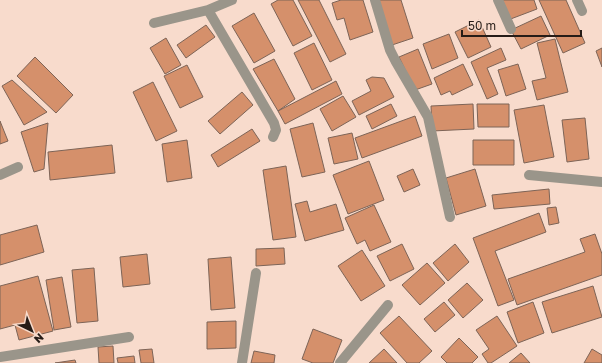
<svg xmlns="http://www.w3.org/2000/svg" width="602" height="363" font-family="'Golos Text',sans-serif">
<rect width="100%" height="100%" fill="#f8dbcc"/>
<path fill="#d5906b" stroke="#7d6457" d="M278,0H293L312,36L293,46L271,4Z
M298,0H319L346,54L330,62Z
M341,0H363L373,32L350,40L344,18L337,20L332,3Z
M378,0H401L413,38L392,45Z
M500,0H534L537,9L508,20Z
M539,0H566L585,43L563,53Z
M254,13L275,51L254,63L232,26Z
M541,16L550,35L521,49L511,30Z
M479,20L491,47L468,58L455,32Z
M206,25L215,37L186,58L177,45Z
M449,34L458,58L432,69L423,44Z
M166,38L181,65L165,74L150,48Z
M555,39L568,92L537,100L532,81L546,78L537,43Z
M314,43L332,80L312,90L294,53Z
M501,48L506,60L487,68L498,94L487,99L471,62Z
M602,48V67L596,51Z
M418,49L432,84L415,90L399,57Z
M35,57L73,95L56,113L17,76Z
M274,59L295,99L278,111L253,69Z
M463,64L473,85L452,95L450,91L441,95L434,78Z
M518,64L526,89L506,96L498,70Z
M187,65L203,97L180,108L164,76Z
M372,77L384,78L394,97L359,115L352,101L371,91L366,80Z
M12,80L47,112L24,125L2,86Z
M336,81L342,94L285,124L278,111Z
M153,82L177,131L156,141L133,92Z
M242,92L253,105L220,134L208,121Z
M343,96L356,117L332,131L320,109Z
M391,104L397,116L372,129L366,116Z
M473,104L474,129L432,131L431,106Z
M477,104H509V127H478Z
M544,105L554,157L524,163L514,110Z
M415,116L422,136L362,158L355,138Z
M585,118L589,159L567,162L562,120Z
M0,121L8,141L0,144Z
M48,123L44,169L34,172L21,132Z
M313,123L325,172L302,177L290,129Z
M252,129L260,141L218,167L211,155Z
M352,133L358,159L334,164L328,138Z
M187,140L192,178L167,182L162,144Z
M473,140H514V165H473Z
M112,145L115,173L50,180L48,152Z
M369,161L384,200L348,214L333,175Z
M286,166L296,237L273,240L263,170Z
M413,169L420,185L404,192L397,176Z
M475,169L486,206L456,215L446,178Z
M549,189L550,204L494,209L492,195Z
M307,201L310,212L336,204L344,230L305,241L295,204Z
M374,205L391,242L370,251L365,240L357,244L345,218Z
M556,207L559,223L549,225L547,208Z
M539,213L546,232L495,251L514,300L498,306L473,238Z
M37,225L44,252L0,265V235Z
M595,234L602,254V275L517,305L508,279L585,252L580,239Z
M402,244L414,269L390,281L377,256Z
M455,244L469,262L448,281L433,263Z
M284,248L285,264L256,266V249Z
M362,250L385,286L361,301L338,266Z
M147,254L150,284L123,287L120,257Z
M231,257L235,308L211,310L208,259Z
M427,263L445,283L420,305L402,285Z
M94,268L98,321L77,323L72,270Z
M38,276L53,331L19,340L15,325L0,329V286Z
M62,277L71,327L54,330L46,280Z
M467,283L483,300L463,318L448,300Z
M593,286L602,317L552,333L542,302Z
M444,302L455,315L435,332L424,319Z
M533,302L544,333L518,343L507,312Z
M399,316L432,351L419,363H407L380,333Z
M497,316L517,346L491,363H488L482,354L489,349L476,330Z
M236,321V348L207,349V322Z
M313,329L342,340L333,363H313L302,359Z
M459,338L478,357L472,363H447L441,357Z
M113,346L114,363H99L98,347Z
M152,349L154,363H141L139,350Z
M384,349L397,363H369Z
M592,349L602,355V363H584Z
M254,351L275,355L274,363H251Z
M521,353L530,363H509Z
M134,356L135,363H118L117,358Z
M75,360L76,363H55Z"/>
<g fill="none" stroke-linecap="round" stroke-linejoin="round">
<path stroke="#9a958a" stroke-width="10" d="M375,0L390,50L396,62L428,117L450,217
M498,0L511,29
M577,0L582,11
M208,10L274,123L276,130L273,137
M154,23L208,10L232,0
M0,175L18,167
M529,175L602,182
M0,357L129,337
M242,363L256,273
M340,363L388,305"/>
</g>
<g transform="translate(32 331) rotate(137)" stroke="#f8dbcc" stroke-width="3" paint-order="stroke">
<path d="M0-3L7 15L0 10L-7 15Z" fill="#261c17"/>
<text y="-6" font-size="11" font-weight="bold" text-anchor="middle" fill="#261c17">N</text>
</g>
<path d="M462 30v6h119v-6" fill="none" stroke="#261c17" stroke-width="2"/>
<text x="468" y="30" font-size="12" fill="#261c17" stroke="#f8dbcc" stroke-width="3" paint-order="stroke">50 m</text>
</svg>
